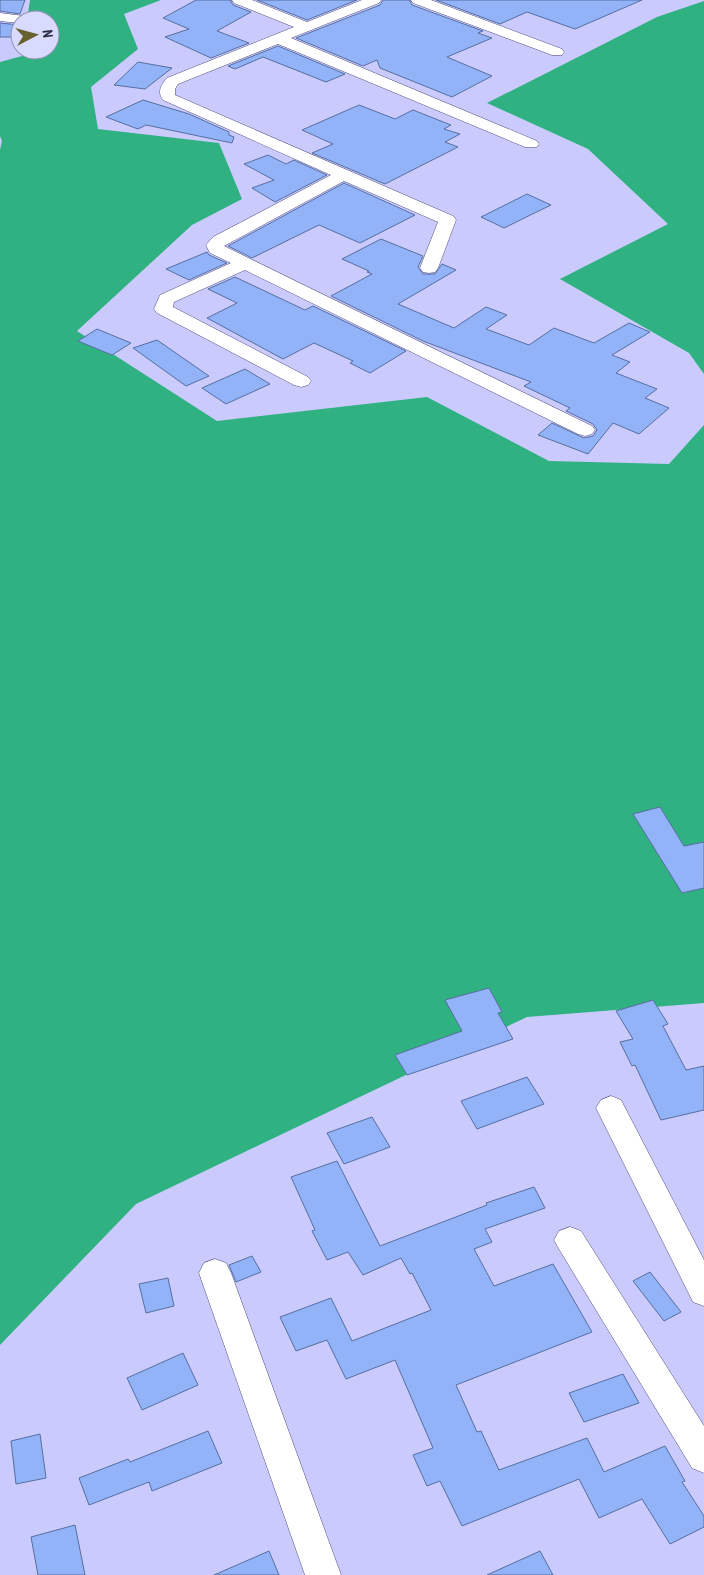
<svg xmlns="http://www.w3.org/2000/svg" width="704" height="1575" font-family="'PT Sans Narrow',sans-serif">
<rect width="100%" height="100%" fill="#cacbfc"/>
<path fill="#30b182" d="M30,0H161L124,14L138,49L91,87L98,129L219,143L242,199L192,225L77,331L217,421L427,397L549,461L669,464L704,425V1003L527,1017L136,1204L0,1345V150L2,141L0,136V62L22,56L23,50H50V20H27Z
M704,1V374L689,353L560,279L668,224L588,149L487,103L657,17Z"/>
<path fill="#92b3f7" stroke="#566ea1" d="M0,0H25L20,14L0,11Z
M196,0H230L233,5L251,12L217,31L249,43L211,58L165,37L189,29L163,18Z
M257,0H357L307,20Z
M383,0H409L412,5L483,31L478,33L492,38L447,57L492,76L452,97L380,68L377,60L363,66L296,38L380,5Z
M436,0H642L575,29L527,12L500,24Z
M0,23L20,25V37H0Z
M278,46L345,74L326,82L263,57L235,69L228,66Z
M138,62L172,68L145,89L114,85Z
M143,100L189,114L229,132V135L234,137L232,143L146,125L138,129L106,117Z
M359,105L395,119L413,110L451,125L444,129L460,134L445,142L458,147L385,184L312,153L333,144L302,130Z
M268,155L286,164L294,160L327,175L275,202L252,188L274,180L244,164Z
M344,183L415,215L360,243L319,225L252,258L228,246Z
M527,194L551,205L504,228L481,217Z
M381,239L423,256L418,267L423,274H435L442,264L456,270L398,304L454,328L486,307L507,315L486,329L529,345L554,328L594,343L629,323L650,332L612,355L630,362L616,373L657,389L645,398L669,408L639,434L613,423L588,454L538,435L552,423L584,438L593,436L597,430L593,424L566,411L570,408L524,386L531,382L423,341L331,296L372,274L367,272L369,271L342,259Z
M207,252L209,255L227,263L189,280L166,269Z
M235,277L305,310L313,306L406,351L370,373L350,363L353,361L314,343L283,359L207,318L237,303L208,289Z
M97,329L131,343L112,355L78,341Z
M157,340L209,376L186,386L133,348Z
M245,369L270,384L226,404L202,388Z
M660,807L684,846L704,842V888L682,893L633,814Z
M489,988L502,1012L498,1013L513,1039L407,1075L395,1055L462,1031L445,1000Z
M653,1000L668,1024L663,1026L686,1070L704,1066V1110L661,1120L635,1065L632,1066L620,1042L633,1039L616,1011Z
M527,1077L544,1104L477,1129L461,1101Z
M372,1117L390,1147L344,1164L327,1133Z
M337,1161L380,1246L487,1205L486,1203L534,1187L545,1208L485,1229L492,1242L474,1249L494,1286L553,1264L592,1332L456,1385L477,1432L481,1431L499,1470L587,1438L604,1472L665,1446L685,1481L682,1482L704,1516V1527L670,1544L642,1499L599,1518L579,1479L462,1526L440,1481L427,1486L413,1455L433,1448L395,1360L346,1379L327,1340L296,1351L280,1317L331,1298L352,1341L431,1310L412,1273L410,1274L401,1258L363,1275L348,1252L327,1260L312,1231L315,1230L291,1177Z
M252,1256L261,1272L236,1282L229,1265Z
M650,1272L681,1312L664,1321L633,1281Z
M168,1278L174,1306L146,1313L139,1284Z
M183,1353L198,1385L142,1410L127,1378Z
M623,1374L639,1403L584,1422L569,1393Z
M208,1431L222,1463L152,1491L149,1482L89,1505L79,1478L128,1459L130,1462Z
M40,1434L46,1478L16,1484L11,1441Z
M75,1525L85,1575H38L31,1537Z
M269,1551L279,1575H214Z
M540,1551L553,1575H487Z"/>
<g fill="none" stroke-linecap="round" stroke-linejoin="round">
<defs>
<path id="street" d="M232,0H252L307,22L362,0H381L379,3L291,38L537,141L539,144L537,147H525L278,44L178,84L175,89V95L453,216L456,220L438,268L435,272L429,273L423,272L420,268L438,222L344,181L224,246L592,426L595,430L592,434L585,436L578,434L245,270L174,302L173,307L308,377L311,381L308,385L301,387L294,385L157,313L154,309L160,295L231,263L210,253L206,245L213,237L331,175L163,100C157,92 161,85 167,78L294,27L234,3Z
M411,0H431L562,49L564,52L562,55H552L413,3Z
M0,13L24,16L26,19L20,20L19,23L0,21Z
M611,1096L621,1100L704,1260V1306L693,1302L596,1108L601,1100Z
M570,1227L581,1231L704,1426V1473L692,1468L559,1249L554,1240L559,1231Z
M215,1259L226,1263L231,1273L341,1575H305L199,1273L204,1263Z"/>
</defs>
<use href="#street" stroke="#4e4c80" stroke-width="1"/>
<use href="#street" fill="#fff" fill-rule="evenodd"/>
</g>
<g transform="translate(35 35) rotate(84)"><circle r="24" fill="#d9daff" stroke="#9393b3"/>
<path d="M0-4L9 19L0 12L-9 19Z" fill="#66612e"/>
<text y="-8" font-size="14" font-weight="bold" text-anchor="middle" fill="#292940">N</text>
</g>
</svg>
